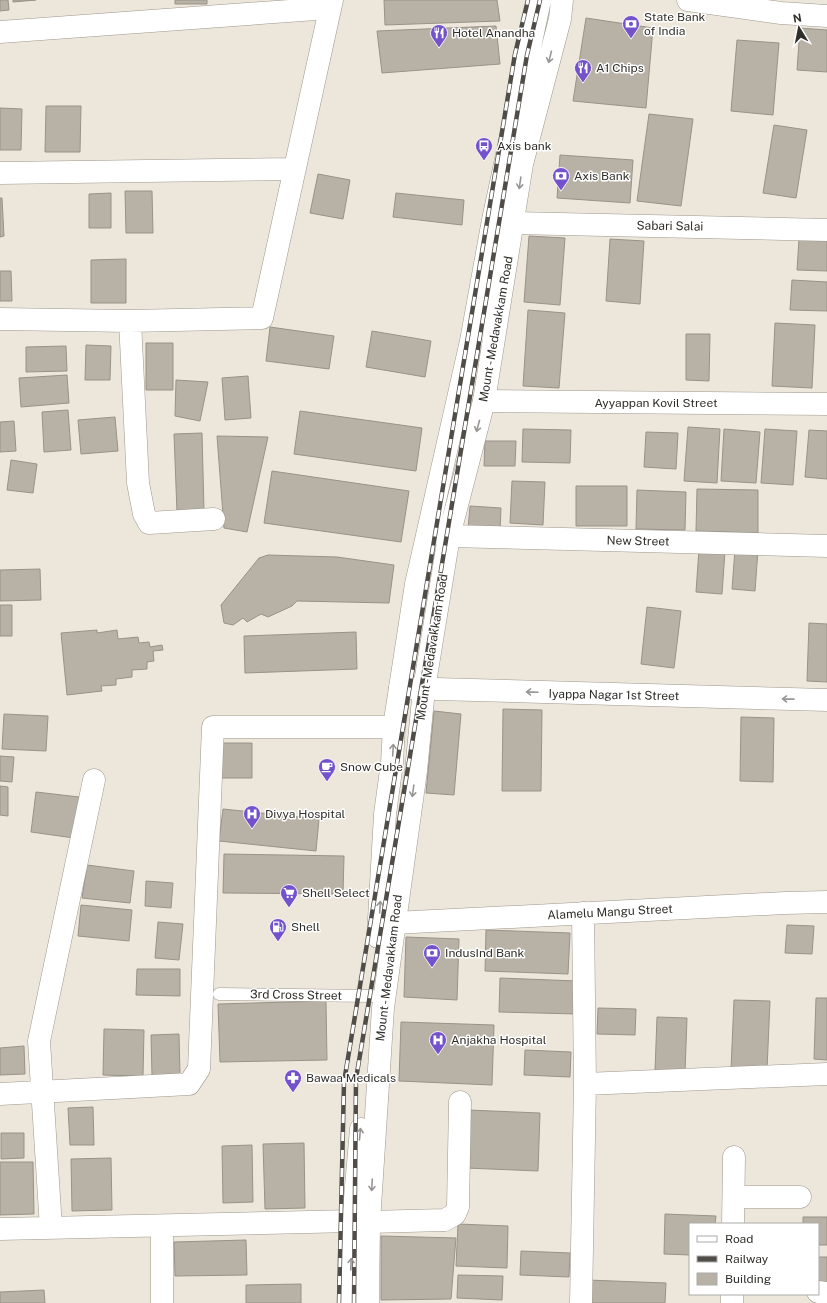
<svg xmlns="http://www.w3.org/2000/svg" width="827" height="1303" font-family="'Public Sans',sans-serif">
<rect width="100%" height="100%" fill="#ede7db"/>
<path fill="#b7b1a6" stroke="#989287" d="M0,0H8L9,10L0,11Z
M13,0H36L13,2Z
M175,0H207V4H175Z
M384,0H497L500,21L385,25Z
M586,18L653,28L646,108L573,101Z
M496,26L500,64L382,73L377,31Z
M800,28L827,30V72L797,70Z
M737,40L779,43L773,115L731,111Z
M46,106H81L80,152H45Z
M0,108L22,109L21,150H0Z
M649,114L693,119L681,206L637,201Z
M774,125L807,130L796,198L763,193Z
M560,155L633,160L630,203L557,198Z
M318,174L350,180L343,219L310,213Z
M125,191H152L153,233H126Z
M111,193V228H89V194Z
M396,193L464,200L462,225L393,217Z
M0,198H2L4,236L0,237Z
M529,236L565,238L560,305L524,302Z
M610,239L644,241L640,304L606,301Z
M799,239L827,240V271L797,270Z
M126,259V303H91V260Z
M0,271H11L12,301H0Z
M792,280L827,282V311L790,310Z
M528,310L565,313L559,388L523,386Z
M775,323L815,325L812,388L772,386Z
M270,327L334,336L329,369L266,361Z
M372,331L431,341L425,377L366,367Z
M686,334H710L709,381L686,380Z
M146,343H173V390H146Z
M86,345L111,346L110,380H85Z
M66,346L67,371L26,372V347Z
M67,375L69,403L21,407L19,378Z
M248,376L251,418L225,420L222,378Z
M176,380L208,382L200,421L175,416Z
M68,410L71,450L44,452L42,412Z
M300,411L422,428L416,471L294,454Z
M115,417L118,451L81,454L78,420Z
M14,421L16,451L0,452V422Z
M688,427L720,429L717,483L684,481Z
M523,429L571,430L570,463L522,462Z
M724,429L760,432L756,483L721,481Z
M765,429L797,431L793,485L761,483Z
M809,430L827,431V479L805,477Z
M646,432L678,433L676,469L644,467Z
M202,433L204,511L177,512L174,434Z
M217,436L268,437L247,532L224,528Z
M485,441H516L515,466H484Z
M11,460L37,464L33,493L7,490Z
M272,471L409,491L401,542L264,523Z
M512,481L545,482L543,525L510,523Z
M576,486H627V526H576Z
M697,489L758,490V533L696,531Z
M637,490L686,492L685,530L636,529Z
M470,506L501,508L500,531L468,529Z
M699,549L725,551L722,594L696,592Z
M735,549L758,550L755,591L732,589Z
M268,555L337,557L394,565L389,603L297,601L292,606L268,617L261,614L247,622L243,618L233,625L224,623L221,605L259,558Z
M40,569L41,600L0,601V570Z
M0,605H12V636H0Z
M647,607L681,611L674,668L641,664Z
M809,623L827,624V682L807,681Z
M97,630V633L117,630L118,639L138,637L139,643L149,642L150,647L162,645L163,650L153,651L154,661L147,662V669L132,670V677L116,679V685L101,686L102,691L67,695L61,633Z
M356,632L357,669L245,673L244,636Z
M503,709L542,710L541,791H502Z
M434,711L461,714L454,795L426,793Z
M4,714L48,716L46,751L2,749Z
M741,717L774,718L773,782L740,781Z
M217,743H252V778H217Z
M0,756L14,757L12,782L0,781Z
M0,786L8,787V816L0,815Z
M36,792L79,797L74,838L31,832Z
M223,809L319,819L316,851L219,841Z
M224,854L344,856L343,894L223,893Z
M87,865L134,871L130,903L82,898Z
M146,881L173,883L171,908L145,906Z
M81,905L132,910L129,941L78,936Z
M158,922L183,924L179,960L155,958Z
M787,925L814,926L812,954L785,953Z
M486,930L570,933L568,974L485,971Z
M406,937L459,939L457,1000L404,997Z
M137,969H180V996L136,995Z
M500,978L577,981L576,1014L499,1012Z
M816,998H827V1060L814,1059Z
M734,1000L770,1001L767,1070L731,1069Z
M326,1001L327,1060L220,1062L218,1004Z
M598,1008L636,1009L635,1035L597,1034Z
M657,1017L687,1018L685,1072L655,1071Z
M401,1022L494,1025L492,1085L399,1081Z
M104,1029L144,1030L143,1076L103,1075Z
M179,1034L180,1075L152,1076L151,1035Z
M24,1046L25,1074L0,1075V1048Z
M525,1050L571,1052L570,1077L524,1075Z
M93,1107L94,1145H70L68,1108Z
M468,1110L540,1113L538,1171L466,1168Z
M1,1133H24V1158L1,1159Z
M304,1143L305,1208L265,1209L263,1144Z
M252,1145L253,1202L223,1203L222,1146Z
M111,1158L112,1210L72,1211L71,1159Z
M0,1162H33L34,1214L0,1215Z
M665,1214L716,1216L715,1224H690V1255L664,1254Z
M803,1217H827V1245H818V1224H803Z
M458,1224L508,1226L507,1268L456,1266Z
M381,1236L456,1238L451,1299L381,1300Z
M246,1240L247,1275L175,1276L174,1242Z
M521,1251L570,1253L569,1277L520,1275Z
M818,1257H827V1290H818Z
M458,1275L503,1276L502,1300L457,1298Z
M587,1280L666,1283L665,1303H586Z
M301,1284V1303H246V1285Z
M44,1290L45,1303H0V1292Z"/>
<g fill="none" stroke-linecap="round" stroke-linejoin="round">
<defs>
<path id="lane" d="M219,994L372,996"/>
<path id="street" d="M688,0L781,13L827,16
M0,32L330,8
M0,173L295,169
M0,319L130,321L262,318L332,0
M130,321L138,483L144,514L149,523L214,519
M484,401L827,404
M449,536L827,546
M400,688L827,700
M583,913L585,1084L827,1074
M394,923L785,903L827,902
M0,1094L189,1084L199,1069L213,727H394
M734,1197H800
M369,1222L445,1220L455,1214L458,1207L460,1102
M733,1224L734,1157
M162,1226V1303
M51,1228L39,1041L94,780
M0,1229L353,1221
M818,1292L827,1293
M581,1303L585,1084
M732,1303V1294"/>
<path id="secondary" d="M494,221L514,223L827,230"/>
<path id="primary" d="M378,937L385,814L392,763L394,727L416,584L471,341L493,220L540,0
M350,1303L353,1221L361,1129
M368,1303L369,1222L383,1008L416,771L424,689L449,536L484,401L522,164L560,19L562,0"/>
</defs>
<use href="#lane" stroke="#9d978d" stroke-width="13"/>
<use href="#street" stroke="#9d978d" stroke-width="23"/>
<use href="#secondary" stroke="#9d978d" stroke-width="23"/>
<use href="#primary" stroke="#9d978d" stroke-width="23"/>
<use href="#lane" stroke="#fff" stroke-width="12"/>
<use href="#street" stroke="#fff" stroke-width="22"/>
<use href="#secondary" stroke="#fff" stroke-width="22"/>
<use href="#primary" stroke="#fff" stroke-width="22"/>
<defs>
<path id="rail" d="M339,1303L344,1082L515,54L528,0
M354,1303L356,1079L527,55L540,0"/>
</defs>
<use href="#rail" stroke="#504d48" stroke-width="4.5"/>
<use href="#rail" stroke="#fff" stroke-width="3" stroke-dasharray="9" stroke-linecap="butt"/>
</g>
<defs><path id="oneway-shaft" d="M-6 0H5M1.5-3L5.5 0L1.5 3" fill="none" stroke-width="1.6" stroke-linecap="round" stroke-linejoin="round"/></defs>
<g stroke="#989694">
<use href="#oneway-shaft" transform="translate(550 57) rotate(104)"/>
<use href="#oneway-shaft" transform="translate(520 183) rotate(98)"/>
<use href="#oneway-shaft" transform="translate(478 426) rotate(105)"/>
<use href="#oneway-shaft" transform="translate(532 692) rotate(-178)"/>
<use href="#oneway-shaft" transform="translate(788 699) rotate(-179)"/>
<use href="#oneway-shaft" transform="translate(393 750) rotate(-87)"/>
<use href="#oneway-shaft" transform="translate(413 791) rotate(98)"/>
<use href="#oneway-shaft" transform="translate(380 907) rotate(-87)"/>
<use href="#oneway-shaft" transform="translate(360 1134) rotate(-85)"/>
<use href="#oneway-shaft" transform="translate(372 1185) rotate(93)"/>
<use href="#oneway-shaft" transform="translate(351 1264) rotate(-88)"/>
</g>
<defs>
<symbol id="bank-pin" viewBox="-11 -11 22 30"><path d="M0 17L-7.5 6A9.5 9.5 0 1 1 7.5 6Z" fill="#7352cb" stroke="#fff"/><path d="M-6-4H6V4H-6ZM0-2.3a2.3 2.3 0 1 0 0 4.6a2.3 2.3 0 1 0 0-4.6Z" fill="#fff"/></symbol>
<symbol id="restaurant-pin" viewBox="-11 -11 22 30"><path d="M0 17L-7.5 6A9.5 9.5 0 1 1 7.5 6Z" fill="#7352cb" stroke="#fff"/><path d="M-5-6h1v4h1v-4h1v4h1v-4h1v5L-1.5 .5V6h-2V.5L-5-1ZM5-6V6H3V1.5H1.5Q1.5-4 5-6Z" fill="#fff"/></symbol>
<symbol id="bus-pin" viewBox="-11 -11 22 30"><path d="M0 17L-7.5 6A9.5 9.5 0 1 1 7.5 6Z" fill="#7352cb" stroke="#fff"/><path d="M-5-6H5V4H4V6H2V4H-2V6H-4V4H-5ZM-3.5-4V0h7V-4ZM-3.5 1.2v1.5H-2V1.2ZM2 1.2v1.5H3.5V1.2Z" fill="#fff"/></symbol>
<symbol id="cafe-pin" viewBox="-11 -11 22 30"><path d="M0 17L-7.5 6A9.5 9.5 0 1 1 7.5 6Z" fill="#7352cb" stroke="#fff"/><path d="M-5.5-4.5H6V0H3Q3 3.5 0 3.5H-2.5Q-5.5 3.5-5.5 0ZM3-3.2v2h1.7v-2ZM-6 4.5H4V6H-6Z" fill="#fff"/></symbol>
<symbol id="hospital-pin" viewBox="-11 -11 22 30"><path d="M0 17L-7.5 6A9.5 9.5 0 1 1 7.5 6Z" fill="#7352cb" stroke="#fff"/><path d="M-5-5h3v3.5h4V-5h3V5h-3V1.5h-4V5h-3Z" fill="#fff"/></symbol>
<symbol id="supermarket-pin" viewBox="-11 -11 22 30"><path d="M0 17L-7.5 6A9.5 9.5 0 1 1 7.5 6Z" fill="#7352cb" stroke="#fff"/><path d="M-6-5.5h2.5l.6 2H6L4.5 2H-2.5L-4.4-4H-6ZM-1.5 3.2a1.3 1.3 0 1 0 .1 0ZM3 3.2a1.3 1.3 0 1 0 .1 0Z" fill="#fff"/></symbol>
<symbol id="fuel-pin" viewBox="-11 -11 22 30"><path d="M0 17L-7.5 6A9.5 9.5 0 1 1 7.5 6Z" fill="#7352cb" stroke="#fff"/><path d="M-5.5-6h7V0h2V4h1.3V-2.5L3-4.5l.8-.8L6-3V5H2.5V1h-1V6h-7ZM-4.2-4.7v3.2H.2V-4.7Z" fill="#fff"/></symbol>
<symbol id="pharmacy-pin" viewBox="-11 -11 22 30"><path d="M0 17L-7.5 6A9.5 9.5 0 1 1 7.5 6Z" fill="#7352cb" stroke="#fff"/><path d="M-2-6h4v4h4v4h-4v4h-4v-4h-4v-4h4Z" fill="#fff"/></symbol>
</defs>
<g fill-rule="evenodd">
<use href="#bank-pin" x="621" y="14" width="20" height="27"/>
<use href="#restaurant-pin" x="429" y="23" width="20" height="27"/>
<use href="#restaurant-pin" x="573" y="58" width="20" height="27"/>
<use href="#bus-pin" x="474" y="136" width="20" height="27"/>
<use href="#bank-pin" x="551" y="166" width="20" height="27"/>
<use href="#cafe-pin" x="317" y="757" width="20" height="27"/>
<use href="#hospital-pin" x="242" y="804" width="20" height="27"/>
<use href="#supermarket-pin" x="279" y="883" width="20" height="27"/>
<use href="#fuel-pin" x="268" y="917" width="20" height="27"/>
<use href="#bank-pin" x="422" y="943" width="20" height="27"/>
<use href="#hospital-pin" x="428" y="1030" width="20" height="27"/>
<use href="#pharmacy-pin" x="283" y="1068" width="20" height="27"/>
</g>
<g text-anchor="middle" stroke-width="3" stroke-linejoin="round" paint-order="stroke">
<g font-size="12" fill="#302e2a" stroke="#fff" text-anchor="start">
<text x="644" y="21">State Bank<tspan x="644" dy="14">of India</tspan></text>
<text x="452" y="37">Hotel Anandha</text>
<text x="596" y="72">A1 Chips</text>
<text x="497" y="150">Axis bank</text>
<text x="574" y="180">Axis Bank</text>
<text x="340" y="771">Snow Cube</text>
<text x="265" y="818">Divya Hospital</text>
<text x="302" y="897">Shell Select</text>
<text x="291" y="931">Shell</text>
<text x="445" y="957">IndusInd Bank</text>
<text x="451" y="1044">Anjakha Hospital</text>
<text x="306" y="1082">Bawaa Medicals</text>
</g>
<g font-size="12" fill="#302e2a" stroke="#fff">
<text transform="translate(670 226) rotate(1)" y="4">Sabari Salai</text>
<text transform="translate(496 329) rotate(-80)" y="4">Mount - Medavakkam Road</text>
<text x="656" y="407">Ayyappan Kovil Street</text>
<text transform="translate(638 541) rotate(1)" y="4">New Street</text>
<text transform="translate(432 647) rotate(-81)" y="4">Mount - Medavakkam Road</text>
<text transform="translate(614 695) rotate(1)" y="4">Iyappa Nagar 1st Street</text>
<text transform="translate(610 912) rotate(-3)" y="4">Alamelu Mangu Street</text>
<text transform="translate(389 968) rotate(-83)" y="4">Mount - Medavakkam Road</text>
<text transform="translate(296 995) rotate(1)" y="4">3rd Cross Street</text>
</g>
</g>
<rect x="689" y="1223" width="130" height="72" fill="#ffffff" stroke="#acabaa"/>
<rect x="697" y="1236" width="20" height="6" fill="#ffffff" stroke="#acabaa"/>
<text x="725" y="1243" font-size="12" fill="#302e2a">Road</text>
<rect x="697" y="1256" width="20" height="6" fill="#504d48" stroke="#acabaa"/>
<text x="725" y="1263" font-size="12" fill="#302e2a">Railway</text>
<rect x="697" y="1273" width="20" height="12" fill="#b7b1a6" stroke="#acabaa"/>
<text x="725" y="1283" font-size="12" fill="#302e2a">Building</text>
<g transform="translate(799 28) rotate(350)" stroke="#ffffff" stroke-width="3" paint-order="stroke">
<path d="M0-3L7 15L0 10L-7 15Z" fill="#302e2a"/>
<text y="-6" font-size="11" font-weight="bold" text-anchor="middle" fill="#302e2a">N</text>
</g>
</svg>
